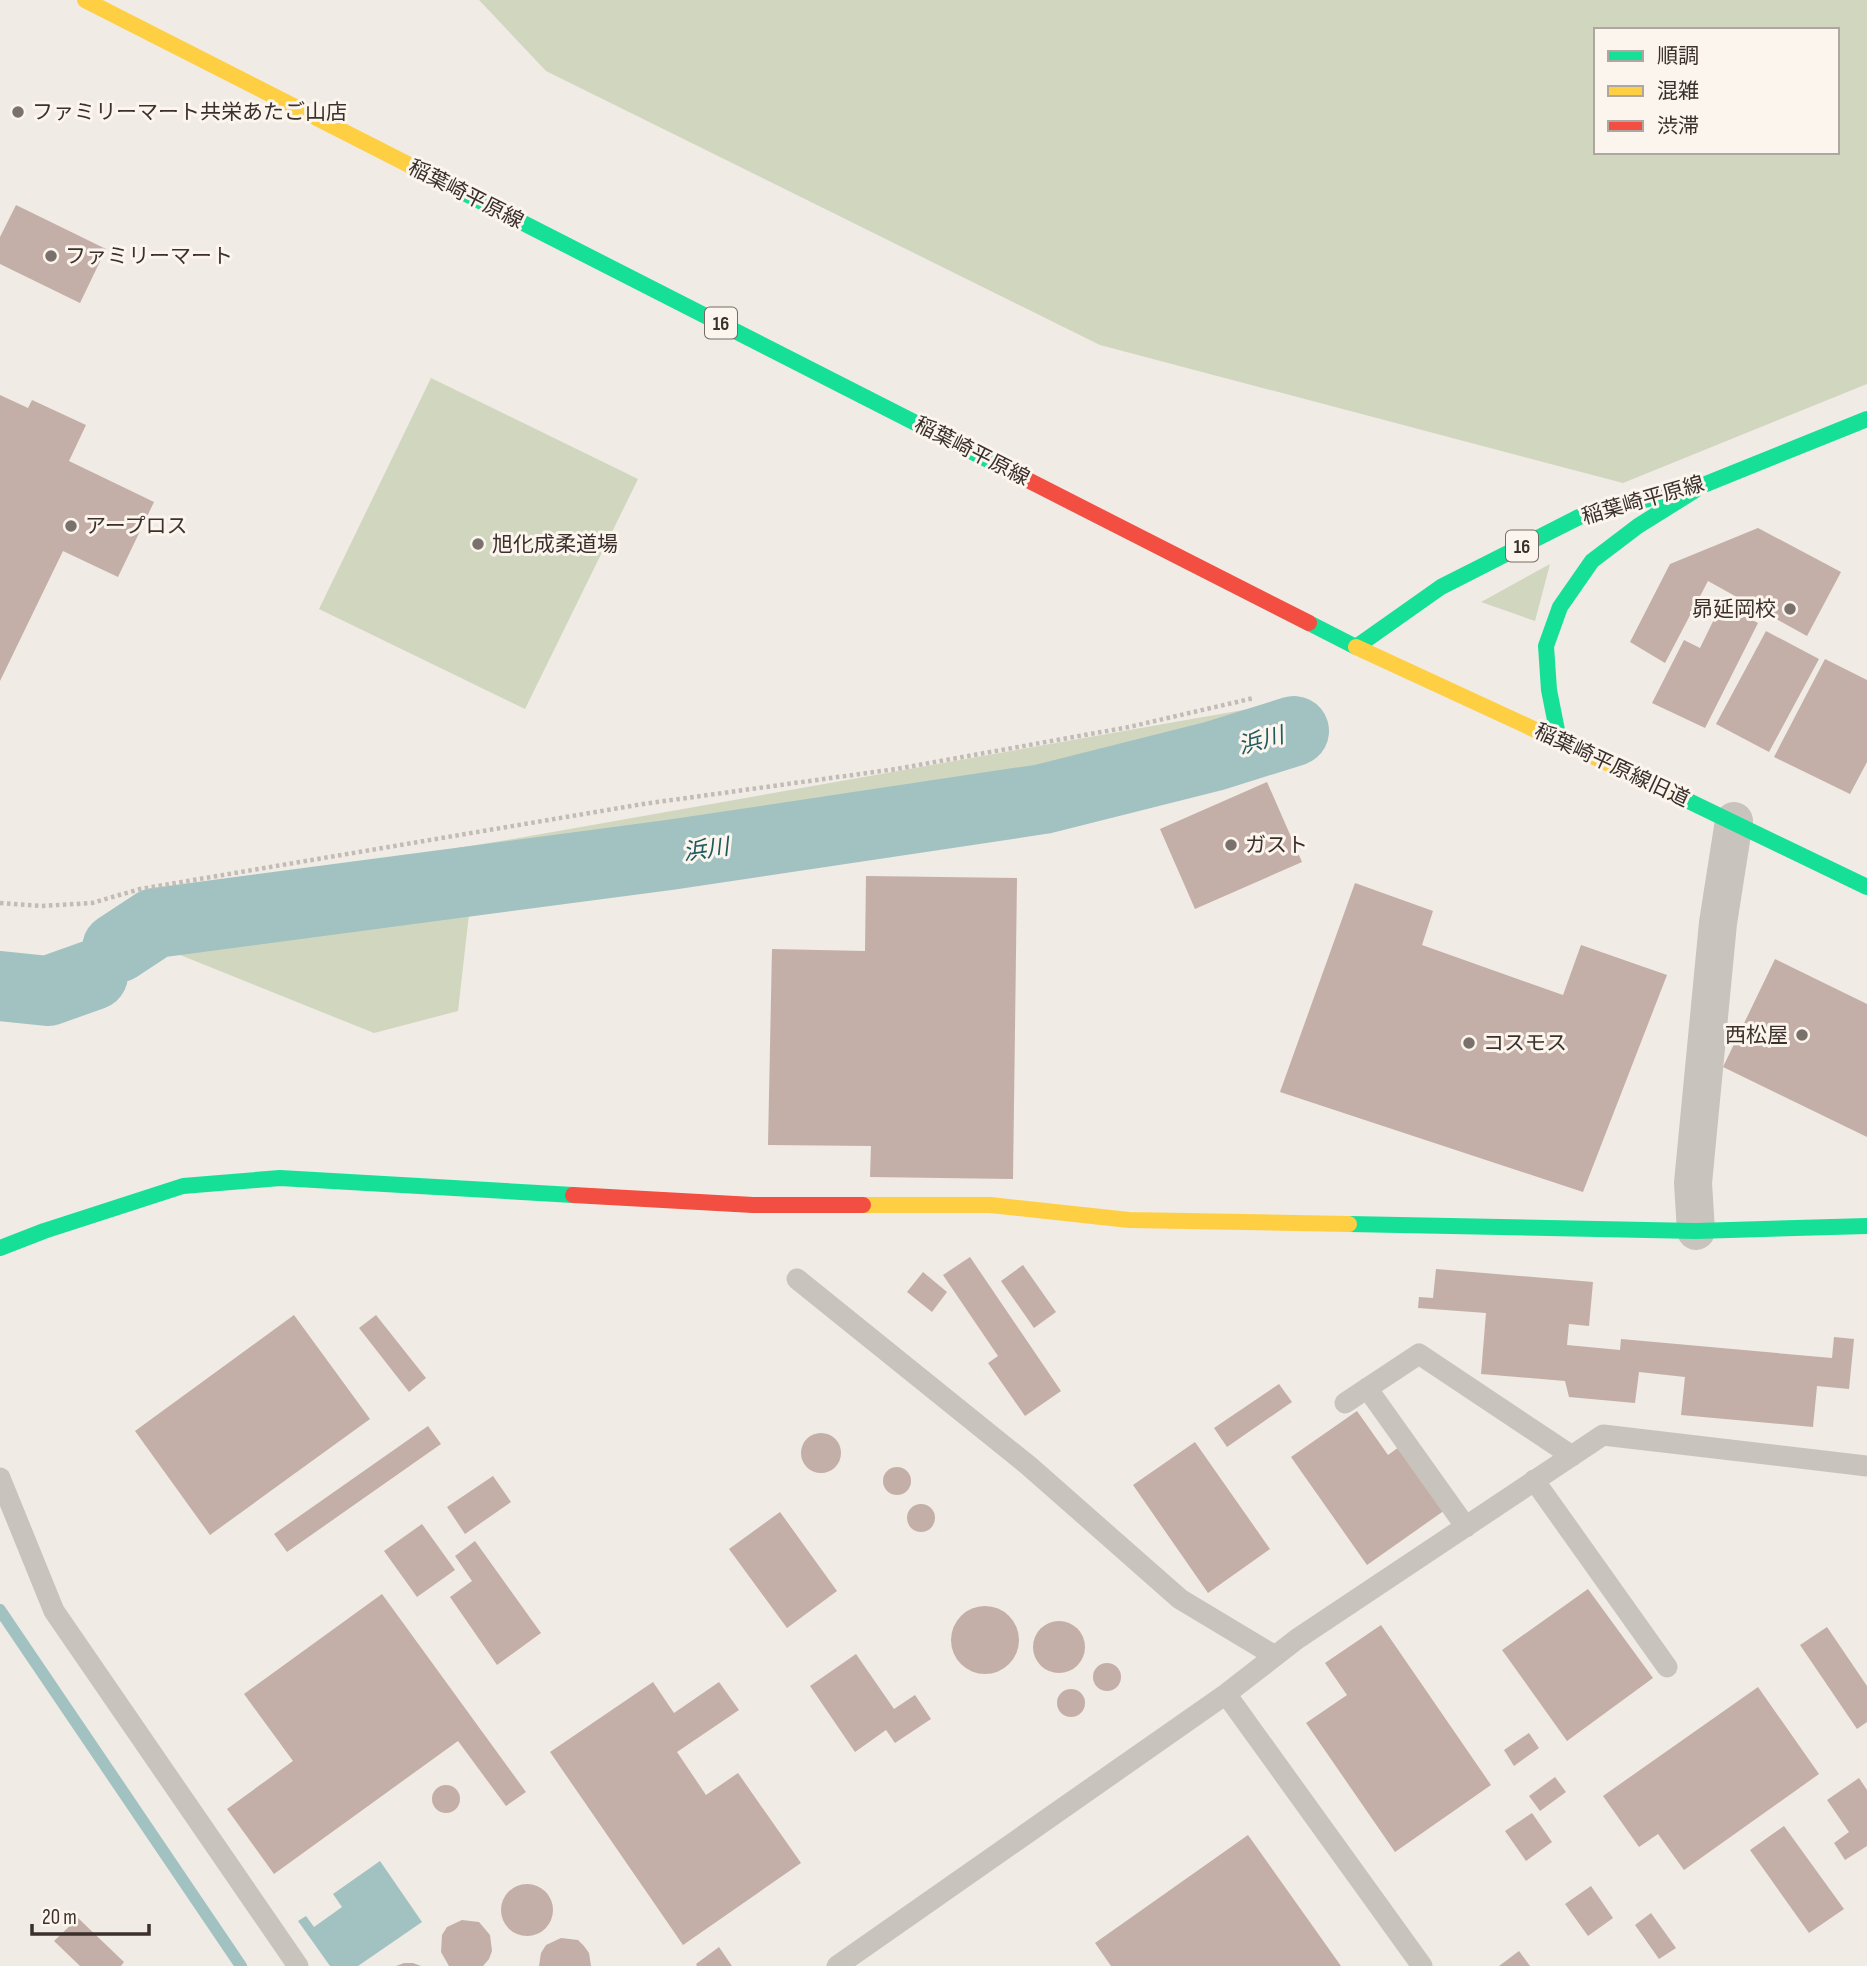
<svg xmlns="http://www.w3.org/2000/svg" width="1867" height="1966" font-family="'Sofia Sans Condensed','Noto Sans JP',sans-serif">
<rect width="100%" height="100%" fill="#f0ebe5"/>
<path fill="#d1d6bf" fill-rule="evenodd" d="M479,0H1867V384L1623,483L1100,345L546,71ZM1596,30H1837V152H1596Z
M431,378L638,479L525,709L319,609Z
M1550,564L1535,621L1481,602Z
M1260,707L1283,724L1130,785L799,852L469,914L458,1011L374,1033L118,930L141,899L513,839Z
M0,952L11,969L77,957L109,975L73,1001L0,1003Z"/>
<path fill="#a1c2c1" d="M380,1861L422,1922L358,1966H330L298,1921L306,1916L314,1927L342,1907L333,1894Z"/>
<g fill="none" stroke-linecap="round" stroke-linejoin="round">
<path stroke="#a1c2c1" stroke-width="12" d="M0,1610L241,1966"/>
<path stroke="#a1c2c1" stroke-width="70" d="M117,948L155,923L669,855L1043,799L1214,756L1294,731
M0,986L48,991L93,975"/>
</g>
<path fill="#c3afa7" d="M16,205L106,249L80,303L0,264V237Z
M0,395L28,408L32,400L86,425L69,461L154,502L118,577L63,551L0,681Z
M1758,528L1841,572L1807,636L1708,581L1665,663L1630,642L1670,564Z
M1721,605L1758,623L1705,728L1652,703L1684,640L1700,648Z
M1766,631L1819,659L1769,752L1716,724Z
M1825,659L1867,680V762L1850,794L1774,757Z
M1267,782L1302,862L1195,909L1160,829Z
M866,876L1017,878L1013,1179L870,1177L871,1146L768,1145L772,949L865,951Z
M1355,883L1433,911L1422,945L1563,995L1581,945L1667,975L1583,1192L1280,1092Z
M1775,959L1867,1004V1137L1723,1067Z
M970,1257L1061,1391L1025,1416L988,1363L998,1356L943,1275Z
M1023,1265L1056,1312L1034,1328L1001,1281Z
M1436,1269L1593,1282L1589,1326L1569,1324L1567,1345L1620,1350L1621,1339L1832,1358L1834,1337L1854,1339L1849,1389L1817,1386L1813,1427L1681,1415L1685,1377L1639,1372L1635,1403L1569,1397L1565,1381L1481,1374L1486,1313L1418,1308L1419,1297L1433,1298Z
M923,1272L947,1292L932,1312L907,1292Z
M294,1315L370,1419L210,1535L135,1431Z
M376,1315L426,1378L409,1392L359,1328Z
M1279,1384L1292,1402L1227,1447L1214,1428Z
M1357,1411L1388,1455L1399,1447L1445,1510L1367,1565L1291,1457Z
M428,1426L441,1444L287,1552L274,1534Z
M801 1453a20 20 0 1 1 40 0a20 20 0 1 1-40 0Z
M1195,1442L1270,1549L1208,1593L1133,1485Z
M883 1481a14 14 0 1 1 28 0a14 14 0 1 1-28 0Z
M493,1476L511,1502L465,1534L447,1507Z
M907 1518a14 14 0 1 1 28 0a14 14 0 1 1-28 0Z
M780,1512L837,1591L787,1628L729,1549Z
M422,1524L455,1570L417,1597L384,1551Z
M475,1541L541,1633L497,1665L450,1597L472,1581L455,1556Z
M1588,1589L1653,1678L1567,1741L1502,1650Z
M382,1594L526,1792L506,1806L458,1741L274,1874L227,1809L293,1761L244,1694Z
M951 1640a34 34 0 1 1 68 0a34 34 0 1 1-68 0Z
M1033 1647a26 26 0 1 1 52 0a26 26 0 1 1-52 0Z
M1381,1625L1491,1785L1395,1852L1306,1723L1347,1695L1325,1663Z
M1827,1627L1867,1686V1722L1857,1729L1800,1645Z
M856,1654L894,1709L915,1695L931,1719L895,1743L886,1730L855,1752L810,1686Z
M1093 1677a14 14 0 1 1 28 0a14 14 0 1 1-28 0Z
M653,1682L674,1713L719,1682L739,1710L677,1752L706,1795L738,1773L801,1863L683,1945L550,1752Z
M1758,1687L1819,1774L1684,1870L1658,1834L1639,1847L1603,1796Z
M1057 1703a14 14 0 1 1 28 0a14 14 0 1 1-28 0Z
M1529,1733L1539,1748L1514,1766L1504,1750Z
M1555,1777L1566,1792L1540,1811L1529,1796Z
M1859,1778L1867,1790V1846L1845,1860L1834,1843L1849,1832L1827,1800Z
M432 1799a14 14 0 1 1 28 0a14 14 0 1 1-28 0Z
M1532,1813L1552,1842L1526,1861L1505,1831Z
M1784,1826L1844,1909L1809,1933L1750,1850Z
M1248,1835L1341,1966H1111L1095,1943Z
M501 1910a26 26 0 1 1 52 0a26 26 0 1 1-52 0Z
M1591,1886L1613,1918L1588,1936L1565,1904Z
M1651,1913L1676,1948L1659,1959L1635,1925Z
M78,1918L124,1962L121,1966H80L54,1941Z
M462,1920L479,1922L490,1935L492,1951L489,1959L483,1966H449L441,1952L442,1935L447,1927Z
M561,1938L578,1940L584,1946L589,1953L591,1966H539L541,1953L546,1945Z
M719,1947L732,1966H697L696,1964Z
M1519,1951L1530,1966H1499Z
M404,1963H413L421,1966H396Z"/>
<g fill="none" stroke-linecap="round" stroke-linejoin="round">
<path stroke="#c2bbb6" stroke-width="4.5" stroke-dasharray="3.5 3.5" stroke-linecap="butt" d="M0,903L41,906L92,903L140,889L643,804L896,769L1129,727L1254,698"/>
<path stroke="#c9c3be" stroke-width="21" d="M797,1279L1029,1466L1180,1599L1275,1656
M1367,1388L1466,1527
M1345,1403L1419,1354L1572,1456
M0,1478L54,1611L298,1966
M1534,1480L1667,1667
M1226,1694L1422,1966
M837,1966L1226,1694L1297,1639L1603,1435L1867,1466"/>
<path stroke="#c9c3be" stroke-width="38" d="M1696,1231L1693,1183L1718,923L1734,821"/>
<path stroke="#16e098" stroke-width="16" d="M423,172L1004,468
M1309,623L1356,647L1441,587L1579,517L1706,484L1867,419
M1559,740L1549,690L1546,646L1560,607L1592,561L1638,526L1694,491
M1672,793L1867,887
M1349,1224L1696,1231L1867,1226
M0,1248L44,1231L183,1186L280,1178L573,1195"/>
<path stroke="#ffcf43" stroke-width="16" d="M85,0L423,172
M1356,647L1672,793
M863,1205H990L1129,1220L1349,1224"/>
<path stroke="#f24e42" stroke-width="16" d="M1004,468L1309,623
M573,1195L753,1205H863"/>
</g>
<g fill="#7a716c" stroke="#fbf5ee" stroke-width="2.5">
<circle cx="18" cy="112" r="7"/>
<circle cx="51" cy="256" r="7"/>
<circle cx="71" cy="526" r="7"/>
<circle cx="478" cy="544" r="7"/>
<circle cx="1790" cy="609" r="7"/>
<circle cx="1231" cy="845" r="7"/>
<circle cx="1802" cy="1035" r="7"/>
<circle cx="1469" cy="1043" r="7"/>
</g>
<g text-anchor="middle" stroke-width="6" stroke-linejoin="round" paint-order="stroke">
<g fill="#fbf5ee" stroke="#756b66" stroke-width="2">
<rect x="705" y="307.5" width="32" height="31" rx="5"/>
<rect x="1506" y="530.5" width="32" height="31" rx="5"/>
</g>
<g font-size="19" font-weight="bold" fill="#3b302b">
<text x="721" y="330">16</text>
<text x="1522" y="553">16</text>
</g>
<g font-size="21" fill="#3b302b" stroke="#fbf5ee" text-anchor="start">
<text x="32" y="119">ファミリーマート共栄あたご山店</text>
<text x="65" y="263">ファミリーマート</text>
<text x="85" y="533">アープロス</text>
<text x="492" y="551">旭化成柔道場</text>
<text x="1776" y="616" text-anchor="end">昴延岡校</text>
<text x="1245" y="852">ガスト</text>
<text x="1788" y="1042" text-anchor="end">西松屋</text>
<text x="1483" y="1050">コスモス</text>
</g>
<g font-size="21" fill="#3b302b" stroke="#fbf5ee">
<text transform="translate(466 194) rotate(27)" y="7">稲葉崎平原線</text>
<text transform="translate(972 451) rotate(27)" y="7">稲葉崎平原線</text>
<text transform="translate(1643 500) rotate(-16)" y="7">稲葉崎平原線</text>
<text transform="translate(1612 765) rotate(25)" y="7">稲葉崎平原線旧道</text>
</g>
<g font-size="23" font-style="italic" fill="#1f5a5e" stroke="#fbf5ee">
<text transform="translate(1261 740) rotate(-15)" y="8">浜川</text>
<text transform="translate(706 849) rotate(-8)" y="8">浜川</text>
</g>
</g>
<rect x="1594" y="28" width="245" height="126" fill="#fbf5ee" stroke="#aea6a0" stroke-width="2"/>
<rect x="1608" y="51" width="35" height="10" fill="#16e098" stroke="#aea6a0" stroke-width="2"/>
<text x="1657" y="63" font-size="21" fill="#3b302b">順調</text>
<rect x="1608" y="86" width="35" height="10" fill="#ffcf43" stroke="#aea6a0" stroke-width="2"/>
<text x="1657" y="98" font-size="21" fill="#3b302b">混雑</text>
<rect x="1608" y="121" width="35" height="10" fill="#f24e42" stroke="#aea6a0" stroke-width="2"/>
<text x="1657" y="133" font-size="21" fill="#3b302b">渋滞</text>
<path d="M32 1924v10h117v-10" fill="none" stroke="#3b302b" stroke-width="3.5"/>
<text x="42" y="1924" font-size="21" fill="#3b302b" stroke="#fbf5ee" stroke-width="5" paint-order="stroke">20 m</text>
</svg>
